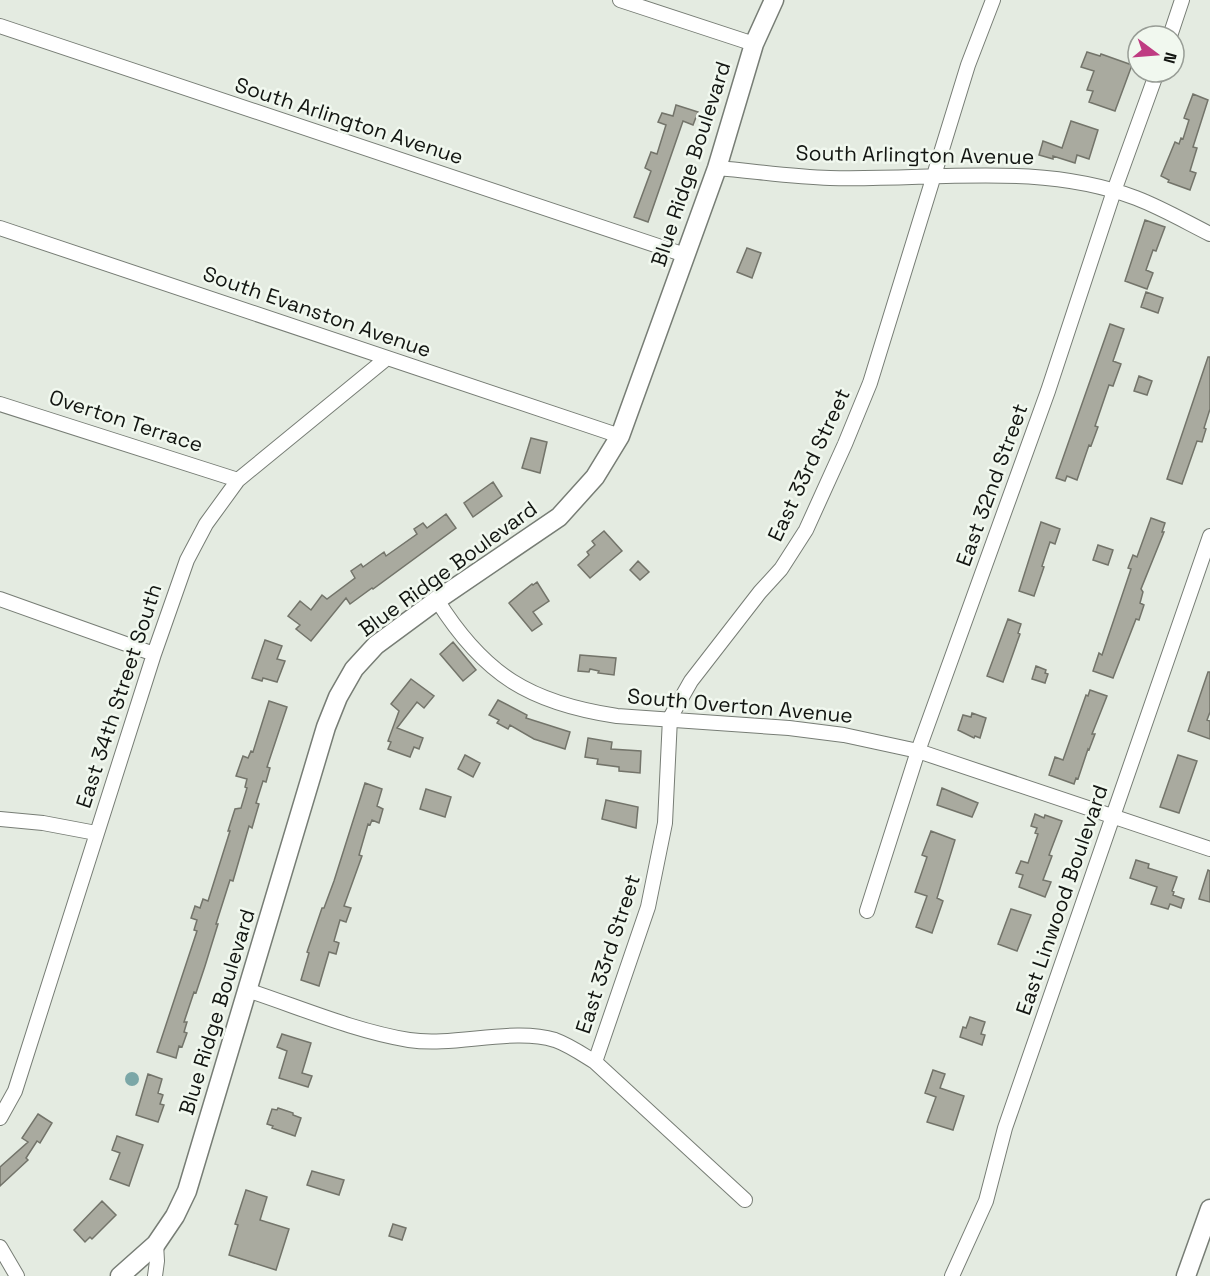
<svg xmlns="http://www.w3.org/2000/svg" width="1210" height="1276" font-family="'Space Grotesk',sans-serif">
<rect width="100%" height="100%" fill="#e4ebe1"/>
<path fill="#7ba7a7" d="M125 1079a7 7 0 1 1 14 0a7 7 0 1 1-14 0Z"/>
<path fill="#a9aa9f" stroke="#73746a" stroke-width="1.5" d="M1087,52L1100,56L1101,54L1132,65L1115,111L1089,102L1093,91L1087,90L1094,71L1081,67Z
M1193,94L1208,100L1193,147L1197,148L1190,171L1196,173L1190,190L1168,182L1169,180L1161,176L1175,142L1179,144L1181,138L1183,139L1189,120L1184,118Z
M676,105L698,112L693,125L683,121L648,222L634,217L651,171L645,168L651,152L657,154L666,125L658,122L662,113L673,116Z
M1071,121L1098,130L1089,159L1077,155L1075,163L1053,156V159L1039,155L1043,141L1062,148Z
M1145,220L1165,227L1156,251L1153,250L1146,270L1153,273L1147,289L1125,281Z
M747,248L761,253L752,278L737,272Z
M1146,292L1163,298L1158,313L1141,307Z
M1110,324L1124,329L1113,361L1121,364L1113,386L1109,385L1095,426L1098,427L1091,446L1089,445L1077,480L1067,476L1065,481L1056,478Z
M1208,357H1210V409L1204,428L1206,429L1202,442L1197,441L1182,484L1167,479Z
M1139,376L1152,381L1147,395L1134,391Z
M531,438L547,442L540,473L522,468Z
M493,482L502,496L473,517L464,503Z
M446,514L456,528L373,589L372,588L350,604L346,598L311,641L296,629L300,625L288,616L300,601L311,610L322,595L327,599L355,578L351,571L361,564L363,567L384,552L386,556L417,534L414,529L423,523L427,528Z
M1151,518L1165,523L1162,532H1164L1141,589L1143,592L1140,603L1144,605L1139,620L1136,619L1113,678L1093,671L1099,653L1102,655L1131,569L1128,568L1133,555L1137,557Z
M1041,522L1060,529L1055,544L1050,542L1042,566L1044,567L1034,596L1019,591Z
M604,531L622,551L590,578L578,565L589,555L587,552L595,545L592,541Z
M1098,545L1113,550L1108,565L1093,560Z
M638,561L649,572L640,580L630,570Z
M537,582L549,601L533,612L542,624L532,631L509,603L532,584L533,585Z
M1008,619L1021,624L1018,633L1020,634L1003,682L987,676Z
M265,640L282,646L277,659L285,661L277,682L263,678L262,681L252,678Z
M453,642L476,670L463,681L440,654Z
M580,655L616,658L614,675L598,673L599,671L590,669L589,672L578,671Z
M1036,666L1046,670L1045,673L1048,674L1045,683L1032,679Z
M1208,672H1210V712L1207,720L1210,721V739L1188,731Z
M411,679L434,696L424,708L417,702L397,728L423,738L419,749L414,747L410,757L388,749L391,742L388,741L399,711L391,704Z
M1090,690L1107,696L1092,734H1095L1089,750L1088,749L1078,779L1076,778L1074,784L1049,775L1055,757L1063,760L1086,695L1088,696Z
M498,700L527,715L526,718L570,732L565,749L534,739L510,725L508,729L497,723L499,720L489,715Z
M269,701L287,707L267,767L270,768L266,782L263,781L256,803L259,804L252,828L249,826L233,881L230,880L216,924H218L205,966L196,993L194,992L184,1022H187L184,1032L187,1033L182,1047L179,1046L176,1058L157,1052L197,931L194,930L197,920L191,918L195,906L200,908L203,899L208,901L230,831H228L235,809L241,808L247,788L245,787L247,779L236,776L243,756L248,758L251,751L253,752Z
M972,713L986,718L980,738L975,736L974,738L958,730L963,715L971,717Z
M588,738L612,742L611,749L641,751L640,773L619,771V767L597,764L598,759L585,757Z
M465,755L480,763L473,777L458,769Z
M1178,755L1197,761L1179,813L1160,807Z
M365,783L382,789L377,806L383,809L379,823L372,820L370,825L368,824L359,855L362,856L344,906L351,908L346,922L340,920L334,941L339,943L336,954L329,952L319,986L301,980L309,953L307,952L322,908H324L334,881Z
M942,788L978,803L972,817L937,805Z
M426,789L451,797L445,817L420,809Z
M606,800L638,807L636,828L602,819Z
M1035,814L1044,818L1045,815L1062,821L1049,855L1052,856L1043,880L1051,882L1045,897L1019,887L1023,875L1016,873L1021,861L1028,863L1038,834L1035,833L1037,828L1031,826Z
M931,831L955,840L937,898L943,901L932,933L916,927L927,896L915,892L927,857L922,855Z
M1136,860L1149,864L1148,868L1177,877L1172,891L1174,892L1173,895L1184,899L1181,908L1170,904L1168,909L1151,904L1157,887L1130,878Z
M1208,870L1210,871V902L1199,899Z
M1011,909L1031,915L1017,951L998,944Z
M970,1017L985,1022L981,1034L985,1035L982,1045L960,1037L963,1027L966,1028Z
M282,1034L311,1043L302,1073L312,1076L308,1087L279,1078L287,1051L277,1047Z
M933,1070L945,1074L940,1088L964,1096L953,1130L927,1122L936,1097L925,1093Z
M148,1074L162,1079L158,1093L163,1095L160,1104L164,1105L158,1122L136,1115Z
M278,1108L293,1113V1115L301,1118L295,1136L272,1128L273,1126L267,1124L272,1109L277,1110Z
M38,1114L52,1123L40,1143L37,1141L26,1158L28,1160L0,1186V1167L28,1142L22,1138Z
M117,1136L143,1145L129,1186L110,1179L120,1153L112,1150Z
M312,1171L344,1180L339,1195L307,1185Z
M246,1190L267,1197L260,1220L289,1229L276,1270L229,1255L238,1225L235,1224Z
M102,1201L116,1215L92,1239L90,1237L85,1242L74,1230Z
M393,1224L406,1228L402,1240L389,1236Z"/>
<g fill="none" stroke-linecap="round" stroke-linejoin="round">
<defs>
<path id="street" d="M620,0L754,44
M0,26L685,255
M1170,36L1182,0
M717,168C754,171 792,177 830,178C932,181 1038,161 1136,198C1162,208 1186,222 1210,234
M0,228L620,436
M0,404L238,480
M0,599L154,654
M437,600C484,675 530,703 617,716L789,728L844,735L918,751L1210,849
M0,819L43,823L96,833
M867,911L918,751L1048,391L1114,191L1157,72
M247,990C299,1007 354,1031 409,1040C455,1047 513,1027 555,1040C569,1045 582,1054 595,1062L745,1200
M595,1062L648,907L665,823L670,718L691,681L760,592L781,569L806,530L845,444L870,383L968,65L993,0
M0,1118L15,1091L154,654L187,560L206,524L238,480L387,358
M0,1247L17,1276
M155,1276L157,1261L156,1244
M952,1276L986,1201L1005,1128L1210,536"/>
<path id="secondary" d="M120,1276L156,1244L175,1216L187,1191L326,727L338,697L354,669L376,645L437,600L559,517L595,477L620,436L717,168L754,44L774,0
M1186,1276L1210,1209"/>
</defs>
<use href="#street" stroke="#777d75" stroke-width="16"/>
<use href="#secondary" stroke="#777d75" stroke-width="21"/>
<use href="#street" stroke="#fff" stroke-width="14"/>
<use href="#secondary" stroke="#fff" stroke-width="18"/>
</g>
<g text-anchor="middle" stroke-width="5" stroke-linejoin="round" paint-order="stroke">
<g font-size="21" fill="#121511" stroke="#f1f8ef">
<text transform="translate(349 121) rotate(18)" y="7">South Arlington Avenue</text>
<text transform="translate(915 155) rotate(1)" y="7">South Arlington Avenue</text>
<text transform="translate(691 164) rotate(-72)" y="7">Blue Ridge Boulevard</text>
<text transform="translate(317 312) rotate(19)" y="7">South Evanston Avenue</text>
<text transform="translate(126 421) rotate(18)" y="7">Overton Terrace</text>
<text transform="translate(809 465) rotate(-65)" y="7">East 33rd Street</text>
<text transform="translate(992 485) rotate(-70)" y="7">East 32nd Street</text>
<text transform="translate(448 569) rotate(-36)" y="7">Blue Ridge Boulevard</text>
<text transform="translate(119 696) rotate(-72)" y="7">East 34th Street South</text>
<text transform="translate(740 706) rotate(5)" y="7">South Overton Avenue</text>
<text transform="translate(1062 900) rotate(-71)" y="7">East Linwood Boulevard</text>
<text transform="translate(608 954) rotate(-72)" y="7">East 33rd Street</text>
<text transform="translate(217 1012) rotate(-73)" y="7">Blue Ridge Boulevard</text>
</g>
</g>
<g transform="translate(1156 54) rotate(106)"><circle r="28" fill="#f1f8ef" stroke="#989d96" stroke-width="1.5"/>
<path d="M0-4.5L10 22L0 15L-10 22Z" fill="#bf3c82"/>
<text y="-9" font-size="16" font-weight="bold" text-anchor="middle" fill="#121511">N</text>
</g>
</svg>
